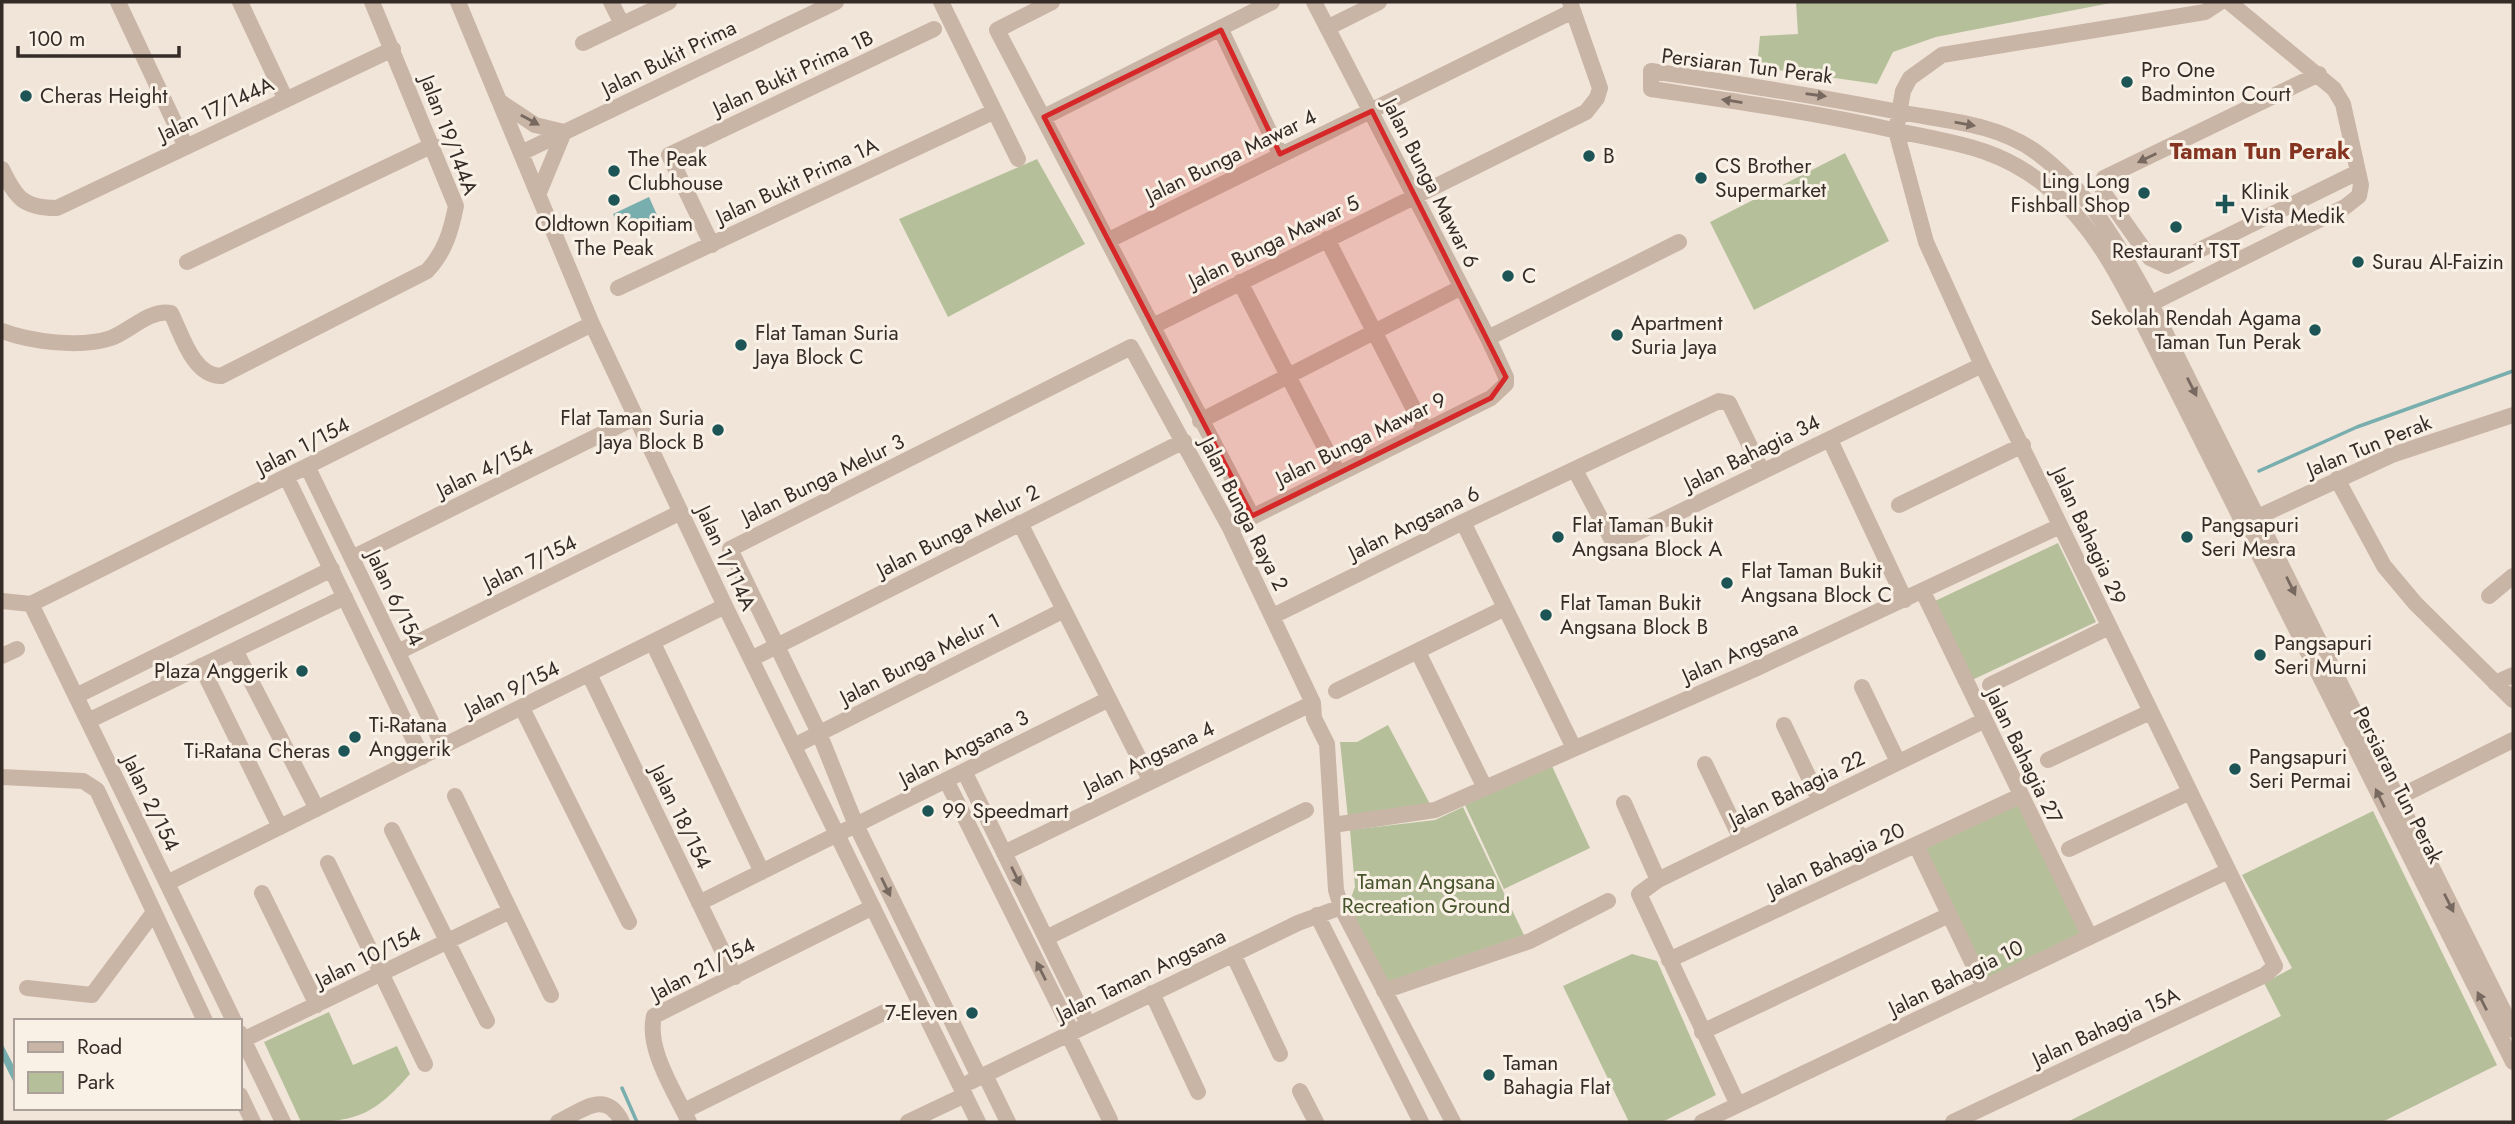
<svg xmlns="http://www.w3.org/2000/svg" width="2515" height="1124" font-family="Jost,sans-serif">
<rect width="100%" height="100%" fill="#f1e5da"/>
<path fill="#b5c09a" d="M1796,2H2116L1936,37L1893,52L1877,84L1757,67L1760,36L1798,34Z
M1845,153L1889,241L1754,310L1710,222Z
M1037,159L1085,244L948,317L899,219Z
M2058,543L2096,622L1972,680L1935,601Z
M1388,725L1430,804L1348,818L1340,742H1357Z
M1551,764L1590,848L1504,889L1465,805Z
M2016,800L2081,933L1985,979L1920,845Z
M1463,807L1524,935L1384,983L1347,908L1355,887L1350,830L1435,820Z
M2373,811L2497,1065L2382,1122H2067L2281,1016L2264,983L2292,968L2242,875Z
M1632,954L1657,961L1716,1095L1662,1122H1629L1563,986Z
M329,1012L353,1065L397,1046L410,1074C373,1116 356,1122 301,1122L264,1042Z"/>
<path fill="#79aeae" d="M649,197L657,215L622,232L613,214Z
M2,1043L16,1070V1087L2,1059Z"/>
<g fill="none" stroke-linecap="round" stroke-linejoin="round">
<path stroke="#79aeae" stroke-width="3.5" d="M2259,471L2357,427L2513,371
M622,1088L637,1122"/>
<path stroke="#c9b5a6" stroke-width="16" d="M118,2L186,147
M240,2L286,100
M458,2L592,324L725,606L978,1122
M611,2L622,24
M941,2L1018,159
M1052,2L997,30L1252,516
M1335,24L1379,2
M1221,30L1280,154
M583,43L669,2
M2319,74L2104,178L2103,192L2150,258L2167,266L2358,172
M499,101L535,125L564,132
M1044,117L1272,2
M521,153L836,2
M2,169C16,198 23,208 57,208L393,49
M538,195L564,132
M1327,239L1425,431
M1109,240L1573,11
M712,245L669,155L934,29
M187,262L433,145
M1240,282L1338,473
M618,288L993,112
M2142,308L2345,207L2359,196L2361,185L2343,104L2334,89L2229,2
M1153,326L1586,112L1597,98L1600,88L1570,2
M2,331C31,342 81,348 111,338C130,331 150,309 171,313C182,335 193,376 221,376L427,271C445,252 451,231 456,206L372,2
M1488,338L1679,242
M1200,421L1460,288
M1830,440L1905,600
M308,468L443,746
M1575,470L1612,540L1620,541L1982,365
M287,478L422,757
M2337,479L2384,566L2415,603L2513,700
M1899,505L2023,445
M2249,521L2392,455L2513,415
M1463,522L1574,748
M1020,523L1150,780
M1230,528L1491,398L1506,384V377L1488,338L1314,2
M352,558L636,417
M1923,592L2090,937
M2489,596L2513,576
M2,601L31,604
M31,604L592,324
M31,604L234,1021
M1273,616L1463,522L1719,401L1729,403L1762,471
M653,643L762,872
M235,650L317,809
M398,652L681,512
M1418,652L1485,788
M2,656L17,649
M751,659L1184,441
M201,666L280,827
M589,674L735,977
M2495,683L2513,675
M1990,685L2109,627
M1862,687L1898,762
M1336,691L1505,608
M76,696L332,569
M522,708L629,922
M88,721L345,597
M1784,725L1820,801
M794,746L1064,610
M2048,760L2150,712
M1705,764L1741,839
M964,771L1088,1024
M2,777L83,781L97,790L205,1021
M946,780L1072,1032
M455,796L551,995
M2397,798L2513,740
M1624,803L1658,880
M1333,825L1435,810L1755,669L2060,526
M392,830L487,1021
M1916,845L1984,987
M2069,849L2190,792
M1004,853L1313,703
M328,863L425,1064
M167,883L725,606
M262,893L317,1005
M699,903L1109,699
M1317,915L1421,1122
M1046,938L1306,810
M1233,954L1280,1054
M1669,960L2020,796
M27,988L92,995L154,912
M1384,991L1530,941L1608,901
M1152,993L1198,1092
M2513,1030L2151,304C2120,247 2089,191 2036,152C1996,123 1946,121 1899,112C1817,96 1734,83 1651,71V89C1732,101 1813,112 1893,130C1952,143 1997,146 2046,186C2093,224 2119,276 2146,329L2513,1062
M1702,1032L1949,915
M240,1033L283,1122
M1068,1034L1110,1120
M243,1040L510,911
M985,1075L1008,1122
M979,1077L856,825L819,733L730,549L1131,347L1230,528L1313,703L1314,718L1327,744L1336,890L1341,907L1453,1122
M970,1082L1298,923L1341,907
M1300,1091L1316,1122
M240,1095L253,1122
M1738,1105L1639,894L1658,880L1983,721
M684,1111L885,1012
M558,1122C583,1110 606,1089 622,1122
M689,1122C675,1092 646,1049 654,1016L873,907
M908,1122L965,1095
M1702,1122L2228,871
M1953,1122L2265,975L2275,966L1982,365L1926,242L1896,131L1903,91L1910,78L1942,55L2205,12L2220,2"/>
</g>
<defs><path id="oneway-solid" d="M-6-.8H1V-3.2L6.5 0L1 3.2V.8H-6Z" transform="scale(1.75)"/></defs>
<g fill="#786960">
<use href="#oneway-solid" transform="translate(1816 95) rotate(8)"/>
<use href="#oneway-solid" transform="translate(1732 101) rotate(-171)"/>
<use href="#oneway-solid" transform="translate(530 120) rotate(29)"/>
<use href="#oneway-solid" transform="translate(1965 124) rotate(10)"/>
<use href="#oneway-solid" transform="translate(2147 158) rotate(154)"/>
<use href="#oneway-solid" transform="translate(2192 387) rotate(63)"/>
<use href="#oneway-solid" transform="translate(2291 586) rotate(64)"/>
<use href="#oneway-solid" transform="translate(2380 798) rotate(-116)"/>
<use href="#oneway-solid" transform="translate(1016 876) rotate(64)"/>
<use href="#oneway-solid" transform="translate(886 887) rotate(64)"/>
<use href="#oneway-solid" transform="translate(2449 903) rotate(63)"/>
<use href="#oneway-solid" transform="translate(1041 971) rotate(-117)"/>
<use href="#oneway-solid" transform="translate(2482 1001) rotate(-117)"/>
</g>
<path fill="#d62828" fill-opacity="0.2" stroke="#d62828" stroke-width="5" stroke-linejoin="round" d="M1221,30L1280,154L1372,111L1506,377L1491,398L1252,516L1044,117Z"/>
<g fill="#1d5556" stroke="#f9f0e6" stroke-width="2.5">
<circle cx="2127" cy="82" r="7"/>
<circle cx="26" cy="96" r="7"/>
<circle cx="1589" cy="156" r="7"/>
<circle cx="614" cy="171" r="7"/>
<circle cx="1701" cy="178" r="7"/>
<circle cx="2144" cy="193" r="7"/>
<circle cx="614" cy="200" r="7"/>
<path d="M2221.5 193.5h7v7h7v7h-7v7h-7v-7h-7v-7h7z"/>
<circle cx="2176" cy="227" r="7"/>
<circle cx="2358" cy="262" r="7"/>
<circle cx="1508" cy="276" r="7"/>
<circle cx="2315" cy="330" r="7"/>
<circle cx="1617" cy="335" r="7"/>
<circle cx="741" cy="345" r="7"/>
<circle cx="718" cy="430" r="7"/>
<circle cx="1558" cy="537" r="7"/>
<circle cx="2187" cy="537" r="7"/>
<circle cx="1727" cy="583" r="7"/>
<circle cx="1546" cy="615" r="7"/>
<circle cx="2260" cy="655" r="7"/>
<circle cx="302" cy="671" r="7"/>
<circle cx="355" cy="737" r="7"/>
<circle cx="344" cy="751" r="7"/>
<circle cx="2235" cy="769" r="7"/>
<circle cx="928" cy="811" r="7"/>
<circle cx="972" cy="1013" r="7"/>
<circle cx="1489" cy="1075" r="7"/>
</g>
<g text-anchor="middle" stroke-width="6" stroke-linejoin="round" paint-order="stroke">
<g font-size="21" fill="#352b27" stroke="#f9f0e6">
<text transform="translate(669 58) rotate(-26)" y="7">Jalan Bukit Prima</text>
<text transform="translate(1747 66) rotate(7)" y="7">Persiaran Tun Perak</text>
<text transform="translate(793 73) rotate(-25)" y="7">Jalan Bukit Prima 1B</text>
<text transform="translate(216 109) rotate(-25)" y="7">Jalan 17/144A</text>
<text transform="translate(449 135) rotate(69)" y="7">Jalan 19/144A</text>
<text transform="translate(1231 156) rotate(-26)" y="7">Jalan Bunga Mawar 4</text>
<text transform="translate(797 181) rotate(-25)" y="7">Jalan Bukit Prima 1A</text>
<text transform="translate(1431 183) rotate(63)" y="7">Jalan Bunga Mawar 6</text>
<text transform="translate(1274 242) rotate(-26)" y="7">Jalan Bunga Mawar 5</text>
<text transform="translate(1361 439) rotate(-26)" y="7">Jalan Bunga Mawar 9</text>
<text transform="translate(303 446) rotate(-27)" y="7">Jalan 1/154</text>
<text transform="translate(2369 446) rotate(-22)" y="7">Jalan Tun Perak</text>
<text transform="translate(1752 453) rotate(-26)" y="7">Jalan Bahagia 34</text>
<text transform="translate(485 469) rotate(-26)" y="7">Jalan 4/154</text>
<text transform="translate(823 479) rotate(-26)" y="7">Jalan Bunga Melur 3</text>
<text transform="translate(1244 514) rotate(63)" y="7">Jalan Bunga Raya 2</text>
<text transform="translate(1414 523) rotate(-26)" y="7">Jalan Angsana 6</text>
<text transform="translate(958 531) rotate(-27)" y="7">Jalan Bunga Melur 2</text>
<text transform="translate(2089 536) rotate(65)" y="7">Jalan Bahagia 29</text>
<text transform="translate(726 558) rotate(65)" y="7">Jalan 1/114A</text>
<text transform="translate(530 563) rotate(-26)" y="7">Jalan 7/154</text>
<text transform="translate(395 598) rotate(64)" y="7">Jalan 6/154</text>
<text transform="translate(1740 652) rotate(-24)" y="7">Jalan Angsana</text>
<text transform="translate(920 659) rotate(-27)" y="7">Jalan Bunga Melur 1</text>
<text transform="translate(512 689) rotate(-26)" y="7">Jalan 9/154</text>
<text transform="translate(964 748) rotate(-27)" y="7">Jalan Angsana 3</text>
<text transform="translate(2024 756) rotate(64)" y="7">Jalan Bahagia 27</text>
<text transform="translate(1149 758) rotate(-26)" y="7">Jalan Angsana 4</text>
<text transform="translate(2398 785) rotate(63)" y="7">Persiaran Tun Perak</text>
<text transform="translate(1797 789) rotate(-26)" y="7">Jalan Bahagia 22</text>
<text transform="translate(151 803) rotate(64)" y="7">Jalan 2/154</text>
<text transform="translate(681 817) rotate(64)" y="7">Jalan 18/154</text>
<text transform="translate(1836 860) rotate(-25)" y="7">Jalan Bahagia 20</text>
<text transform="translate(368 957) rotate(-26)" y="7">Jalan 10/154</text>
<text transform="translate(703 969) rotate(-27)" y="7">Jalan 21/154</text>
<text transform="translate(1141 975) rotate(-26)" y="7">Jalan Taman Angsana</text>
<text transform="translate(1956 978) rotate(-26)" y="7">Jalan Bahagia 10</text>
<text transform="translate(2106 1027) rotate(-25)" y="7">Jalan Bahagia 15A</text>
</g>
<g font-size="21" fill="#352b27" stroke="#f9f0e6" text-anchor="start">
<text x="2141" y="77">Pro One<tspan x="2141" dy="24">Badminton Court</tspan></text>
<text x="40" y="103">Cheras Height</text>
<text x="1603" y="163">B</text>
<text x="628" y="166">The Peak<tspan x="628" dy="24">Clubhouse</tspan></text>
<text x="1715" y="173">CS Brother<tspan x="1715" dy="24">Supermarket</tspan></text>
<text x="2130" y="188" text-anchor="end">Ling Long<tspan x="2130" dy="24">Fishball Shop</tspan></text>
<text x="2241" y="199">Klinik<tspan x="2241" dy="24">Vista Medik</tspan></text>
<text x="614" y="231" text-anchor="middle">Oldtown Kopitiam<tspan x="614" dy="24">The Peak</tspan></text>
<text x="2176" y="258" text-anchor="middle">Restaurant TST</text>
<text x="2372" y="269">Surau Al-Faizin</text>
<text x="1522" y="283">C</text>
<text x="2301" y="325" text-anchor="end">Sekolah Rendah Agama<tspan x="2301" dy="24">Taman Tun Perak</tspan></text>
<text x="1631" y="330">Apartment<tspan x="1631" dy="24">Suria Jaya</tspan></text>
<text x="755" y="340">Flat Taman Suria<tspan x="755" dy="24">Jaya Block C</tspan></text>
<text x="704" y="425" text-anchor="end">Flat Taman Suria<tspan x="704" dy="24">Jaya Block B</tspan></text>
<text x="1572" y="532">Flat Taman Bukit<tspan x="1572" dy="24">Angsana Block A</tspan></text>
<text x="2201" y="532">Pangsapuri<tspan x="2201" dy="24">Seri Mesra</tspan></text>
<text x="1741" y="578">Flat Taman Bukit<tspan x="1741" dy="24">Angsana Block C</tspan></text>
<text x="1560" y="610">Flat Taman Bukit<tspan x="1560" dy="24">Angsana Block B</tspan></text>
<text x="2274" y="650">Pangsapuri<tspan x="2274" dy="24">Seri Murni</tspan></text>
<text x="288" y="678" text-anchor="end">Plaza Anggerik</text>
<text x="369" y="732">Ti-Ratana<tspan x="369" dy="24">Anggerik</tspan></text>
<text x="330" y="758" text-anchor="end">Ti-Ratana Cheras</text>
<text x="2249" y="764">Pangsapuri<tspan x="2249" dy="24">Seri Permai</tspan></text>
<text x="942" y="818">99 Speedmart</text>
<text x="958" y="1020" text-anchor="end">7-Eleven</text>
<text x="1503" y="1070">Taman<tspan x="1503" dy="24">Bahagia Flat</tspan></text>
</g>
<g font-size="21" fill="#46532b" stroke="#f9f0e6">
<text x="1426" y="889">Taman Angsana<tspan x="1426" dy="24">Recreation Ground</tspan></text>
</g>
<g font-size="23" font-weight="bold" fill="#843421" stroke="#f9f0e6">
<text x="2260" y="159">Taman Tun Perak</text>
</g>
</g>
<rect width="2515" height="1124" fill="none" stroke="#352b27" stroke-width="7"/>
<rect x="14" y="1019" width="228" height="91" fill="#f9f0e6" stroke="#aba19a" stroke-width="2"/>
<rect x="28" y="1042" width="35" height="10" fill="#c9b5a6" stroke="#aba19a" stroke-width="2"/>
<text x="77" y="1054" font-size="21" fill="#352b27">Road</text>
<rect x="28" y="1072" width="35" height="21" fill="#b5c09a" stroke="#aba19a" stroke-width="2"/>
<text x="77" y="1089" font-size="21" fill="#352b27">Park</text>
<path d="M18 46v10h161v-10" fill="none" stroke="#352b27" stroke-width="3.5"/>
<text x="28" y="46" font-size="21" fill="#352b27" stroke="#f9f0e6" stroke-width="5" paint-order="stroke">100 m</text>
</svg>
